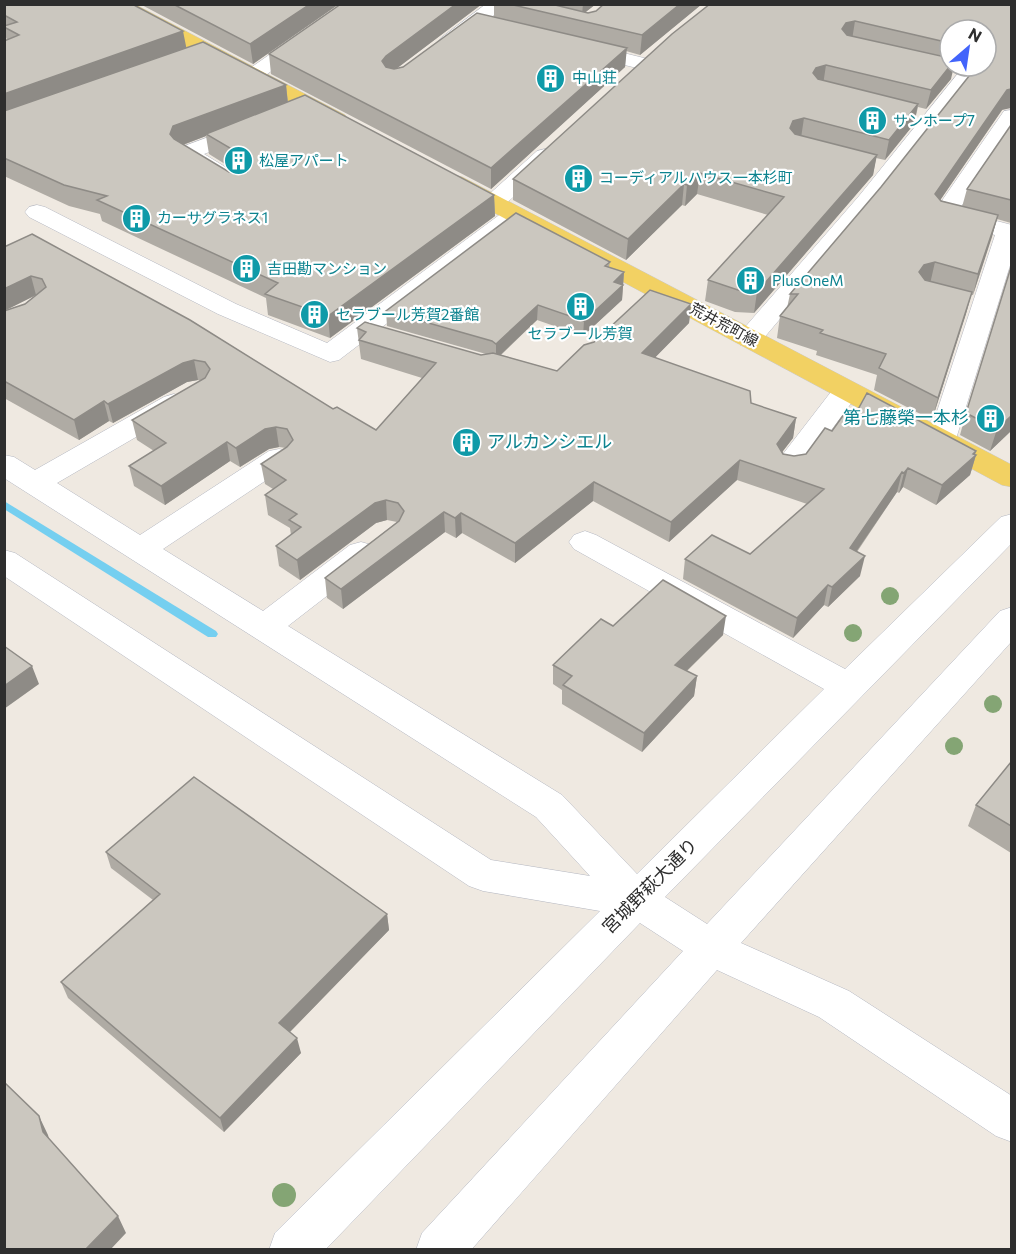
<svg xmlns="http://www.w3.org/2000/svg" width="1016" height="1254" font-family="Commissioner,'Noto Sans JP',sans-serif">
<rect width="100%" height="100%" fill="#efe9e1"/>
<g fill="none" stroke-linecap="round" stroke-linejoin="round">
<path fill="#75cff0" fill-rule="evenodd" d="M4,501L216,631L218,634L216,637H208L4,509Z"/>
<defs>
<path id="minor" d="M486,4H508L455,46H441L438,42L441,38Z
M306,32L313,34L316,38L313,42L260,79L253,81L246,79L243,75L246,71L299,34Z
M583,43L652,60L655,64L652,68L645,70L576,53L573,49L576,45Z
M964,66H985L875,206L758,345L749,347L740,345L736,339L740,333L859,196Z
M1012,110V133L958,211L1012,225V259L955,442L951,448L941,451L931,448L927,442L995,235L936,220L932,215L1004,111Z
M249,122L257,124L260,129L257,134L204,154L227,168L230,173L227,178C209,182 194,167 179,158L176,153L179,148Z
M545,149L553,151L556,156L553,161L501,208L493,210L485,208L481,203L485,198L537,151Z
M37,205L45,207L236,304L327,343L506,210L514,208L522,210L526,215L522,220L339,360L330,362L218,314L29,217L25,212L29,207Z
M847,382L857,384L861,390L800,472L790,474L780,472L775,465L780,458L837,384Z
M174,394L184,397L188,403L184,409L57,483L140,535L269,451L279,449L289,451L294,458L289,465L163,549L263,611L350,545L361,542L372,545L377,553L372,561L288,626L562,795L637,874L824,689L574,549L569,542L574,535L585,531L596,535L845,669L1001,517L1012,514V543L665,897L707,924L1000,611L1012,607V641L741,943L849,991L1012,1096V1142L996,1136L819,1017L717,970L471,1250H416L422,1233L683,951L640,923L325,1250H269L275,1233L600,911L483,891L469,886L4,576V550L15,553L491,860L590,876L536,817L4,478V455L14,457L35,470L164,397Z"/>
<path id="major" d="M110,4H134L345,115L348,120L345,125L337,126L329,125L112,8Z
M454,175L462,177L1012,465V487L1002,485L446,187L443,182L446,177Z"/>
</defs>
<use href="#minor" stroke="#b4b7c1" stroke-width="1"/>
<use href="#major" stroke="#c9c9c9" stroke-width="1"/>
<use href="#minor" fill="#fff" fill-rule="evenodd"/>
<use href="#major" fill="#f2d163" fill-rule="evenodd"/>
</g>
<g fill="#84a574">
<circle cx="890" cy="596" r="9"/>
<circle cx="853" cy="633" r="9"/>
<circle cx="993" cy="704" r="9"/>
<circle cx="954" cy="746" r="9"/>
<circle cx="284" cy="1195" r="12"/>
</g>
<path fill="#afaba4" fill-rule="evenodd" d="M4,4L186,48L286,85L288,102L494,195L495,216L330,338L268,315L266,298L102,221L100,214L69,206L4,176V41L7,40L4,32ZM206,136L209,154L241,174H237L229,172L183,145Z
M140,4H339L253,64Z
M341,4H482L396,69L403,67L494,17V4H596L585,12L588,13L702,4L640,55L626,51L625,67L491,189L271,74L269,54Z
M710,4H1011L1002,110L940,200L962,207L967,189L1011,125V223L997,219L973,295H971L932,420L874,390L877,375L816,355L817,351L777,338L780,316L787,308L790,294L986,66V30H950L951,79L926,109L918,107L914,124L885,160L876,158L873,175L754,313L735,312L705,301L708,280L768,215L697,194L685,206L682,205L626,260L513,200V179Z
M4,247L376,430L422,378L361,359L357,328L481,355L486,354L387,326L386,311L610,262L609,267L624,272L622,300L583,336L537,320L501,355L557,371L594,342L691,304L689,323L655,357L751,403L796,418L793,438L782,452L783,454L794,456L806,454L832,431L976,451L975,455H976L970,475L936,505L903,487L899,493L897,492L857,552L860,576L828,607L824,605L793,638L683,579L685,559L750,554L807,504L737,480L669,542L593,501L515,563L462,533L456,538L445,532L343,609L327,598L325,578L397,522L387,520L376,523L300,580L279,566L276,546L291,535L290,528L268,515L265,495L273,489L265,484L261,464L286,448L279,447L269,449L240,467L230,461L165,505L134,486L129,466L154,451L137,440L132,420L202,381L198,380L187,382L113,423L109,421L79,440L4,398V311L25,304L36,295L4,311Z
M966,413L1011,431L990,451L960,435Z
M613,626L723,635L687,671L697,676L694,696L642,752L562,704V690L553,684V665Z
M1011,762V853L968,826L976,805Z
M106,852L387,914L389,930L290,1032L301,1053L224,1132L68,998L61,982L153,900L111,868Z"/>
<path fill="#8e8b86" d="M310,4H339L253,64L250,44Z
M456,4H482L388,75L382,61L386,56Z
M583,4H596L582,15Z
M680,4H702L640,55L642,35Z
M855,21L852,40L842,29L846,23Z
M183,31L187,51L4,115V94Z
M627,48L625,67L491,189V168Z
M826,65L823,85L813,73L816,68Z
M950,66H954L951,79L926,109L931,90Z
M286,85L288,105L206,134V136L177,147L170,134L173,126Z
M1011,89V108L1002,110L930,215L935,194L1007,90Z
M918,104L914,124L885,160L889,140Z
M804,118L801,138L790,141V128L793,121Z
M877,155L873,175L754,313L757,292Z
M700,173L697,194L685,206L687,185Z
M684,184L682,205L626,260L628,239Z
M494,195L495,216L330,338L328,316Z
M998,215L992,237L973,295L978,274Z
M935,262L930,284L914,294L919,272L924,265Z
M624,272L622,300L583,336L584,321L614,282Z
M31,276L36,295L4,311V289Z
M972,292L966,314L932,420L938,398Z
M691,304L689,323L641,372L642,353Z
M538,305L537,320L496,359V344Z
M194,360L198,380L187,382L113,423L108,404L183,363Z
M104,401L109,421L79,440L74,420Z
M1011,416V431L990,451L997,429Z
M796,418L793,438L773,464L777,444Z
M276,427L279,447L269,449L240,467L236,448L265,429Z
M227,442L230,461L165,505L161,486Z
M976,451L974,457L976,455L970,475L936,505L942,485Z
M740,460L737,480L669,542L671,522Z
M908,468L903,487L899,493L904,473Z
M902,472L897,492L845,568L850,548Z
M594,482L593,501L515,563V543Z
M386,500L387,520L376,523L300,580L297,560L375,503Z
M444,512L445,532L343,609L341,589Z
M461,513L462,533L456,538L455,518Z
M865,556L860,576L828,607L832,587Z
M828,585L824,605L793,638L797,618Z
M726,616L723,635L673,684L675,665Z
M32,666L39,684L4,709V686Z
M697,676L694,696L642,752L644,733Z
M387,914L389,930L283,1039L279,1023Z
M297,1038L301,1053L224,1132L220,1118Z
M39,1116L48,1135L52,1151L43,1132Z
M118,1216L126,1233L110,1250H85Z"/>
<path fill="#cbc7bf" stroke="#8e8b86" stroke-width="1.5" d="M4,4H132L183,31L4,94V41L19,35L4,27V26L17,22L4,15Z
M173,4H310L250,44Z
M341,4H456L386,56L382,61L386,67L394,69L403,67L477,13L627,48L491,168L269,54Z
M509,4H551L588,13L596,11L604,4H680L642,35Z
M710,4H1011V89L1007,90L935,194L941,201L998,215L978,274L935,262L924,265L919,272L925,280L972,292L938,398L879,368L886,354L820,333L823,330L780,316L798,294H790L881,187L977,66H986V55L992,48L990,44H986V30H950V43L855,21L846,23L842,29L847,35L950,58V66L931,90L826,65L816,68L813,73L818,79L918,104L889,140L804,118L793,121L790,128L795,134L877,155L757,292L738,290L708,280L784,197L700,173L687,185L684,184L628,239L513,179L672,34Z
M203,42L286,85L173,126L170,134L174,139L229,172L237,174L247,172L252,165L247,158L206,134L305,95L494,195L328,316L265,294L278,283L97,200L107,196L64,185L4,158V111Z
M1011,125V200L967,189Z
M516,213L610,262L605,266L624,272L614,282L623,285L584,321L538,305L496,344L492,341L386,311Z
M32,234L190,320L333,409L337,407L376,430L436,363L359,340L366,332L357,328L365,322L481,355L493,353L557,371L584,345L594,342L650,290L691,304L642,353L750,391L751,403L796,418L777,444L783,454L794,456L806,454L825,428L832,431L847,410L856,413L867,393L976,451L973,454L976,455L942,485L908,468L904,473L902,472L850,548L865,556L832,587L828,585L797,618L685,559L712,535L750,554L824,489L740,460L671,522L594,482L515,543L461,513L455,518L444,512L341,589L325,578L399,521L404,511L398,503L386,500L375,503L297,560L276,546L301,527L289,520L297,514L265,495L286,480L261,464L287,447L293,440L287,429L276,427L265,429L236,448L227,442L161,486L129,466L166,443L132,420L205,378L210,369L205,362L194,360L183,363L108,404L104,401L74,420L4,381V311L25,304L46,287L42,279L31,276L4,289V247Z
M1011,267V416L997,429L966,413Z
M663,580L726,616L675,665L697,676L644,733L563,685L572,676L553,665L601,619L613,626Z
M4,646L32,666L4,686Z
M1011,762V826L976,805Z
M194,777L387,914L279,1023L297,1038L220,1118L61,982L160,894L106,852Z
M4,1082L39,1116L43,1132L118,1216L85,1250H4Z"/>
<defs>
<symbol id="building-disc" viewBox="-11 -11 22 22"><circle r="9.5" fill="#0f9aa8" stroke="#fff"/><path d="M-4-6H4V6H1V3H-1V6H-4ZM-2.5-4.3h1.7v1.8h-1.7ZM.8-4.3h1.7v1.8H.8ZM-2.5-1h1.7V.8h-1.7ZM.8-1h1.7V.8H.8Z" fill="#fff"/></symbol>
</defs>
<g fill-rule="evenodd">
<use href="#building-disc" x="534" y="62" width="33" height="33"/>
<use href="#building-disc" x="856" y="104" width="33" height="33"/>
<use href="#building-disc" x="222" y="144" width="33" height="33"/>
<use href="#building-disc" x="562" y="162" width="33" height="33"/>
<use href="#building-disc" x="120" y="202" width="33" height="33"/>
<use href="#building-disc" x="230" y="252" width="33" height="33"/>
<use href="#building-disc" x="734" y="264" width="33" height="33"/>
<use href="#building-disc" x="564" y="290" width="33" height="33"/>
<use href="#building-disc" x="298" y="298" width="33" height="33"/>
<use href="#building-disc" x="974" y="402" width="33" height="33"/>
<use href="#building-disc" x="450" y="426" width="33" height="33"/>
</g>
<g text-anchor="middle" stroke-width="4.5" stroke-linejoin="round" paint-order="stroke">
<g font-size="15" fill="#0d838f" stroke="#fff" text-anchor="start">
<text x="572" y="83">中山荘</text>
<text x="893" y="126">サンホープ7</text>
<text x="259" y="166">松屋アパート</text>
<text x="599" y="183">コーディアルハウス一本杉町</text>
<text x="157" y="223">カーサグラネス1</text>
<text x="267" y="274">吉田勘マンション</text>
<text x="772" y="286">PlusOneM</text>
<text x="336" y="320">セラブール芳賀2番館</text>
<text x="580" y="339" text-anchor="middle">セラブール芳賀</text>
</g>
<g font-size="15" fill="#2e2e2e" stroke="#fff">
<text transform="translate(724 325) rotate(28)" y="5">荒井荒町線</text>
</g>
<g font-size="18" fill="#0d838f" stroke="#fff" text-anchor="end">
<text x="969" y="424">第七藤榮一本杉</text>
<text x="487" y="448" text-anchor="start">アルカンシエル</text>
</g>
<g font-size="18" fill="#2e2e2e" stroke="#fff">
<text transform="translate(650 886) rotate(-45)" y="6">宮城野萩大通り</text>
</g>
</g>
<rect width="1016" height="1254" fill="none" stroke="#2e2e2e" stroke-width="12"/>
<g transform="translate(968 48) rotate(29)"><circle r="28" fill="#ffffff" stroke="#ababab" stroke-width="1.5"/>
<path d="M0-4.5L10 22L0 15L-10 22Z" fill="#4264fb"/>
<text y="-9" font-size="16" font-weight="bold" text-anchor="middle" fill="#2e2e2e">N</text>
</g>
</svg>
